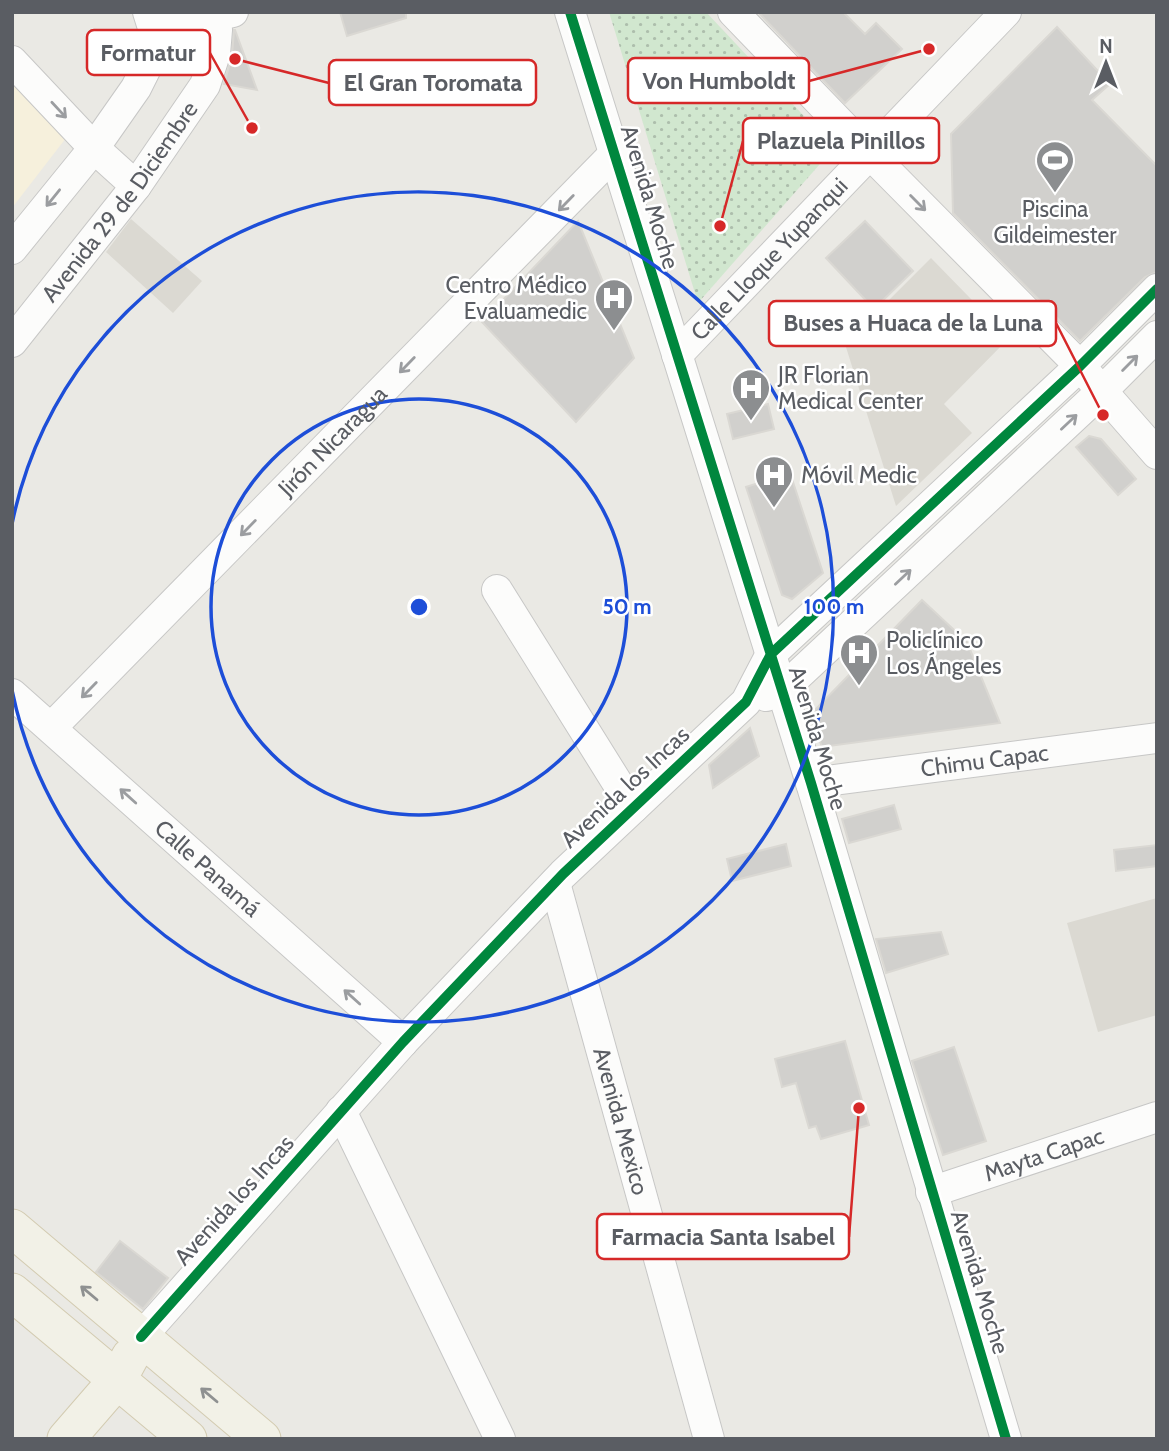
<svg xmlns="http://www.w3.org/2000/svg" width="1169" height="1451" font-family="Cabin,sans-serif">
<defs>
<pattern id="park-dots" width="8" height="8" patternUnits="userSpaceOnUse" patternTransform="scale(1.75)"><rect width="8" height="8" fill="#d1e7cf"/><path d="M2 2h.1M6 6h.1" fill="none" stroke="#adbeac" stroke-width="1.8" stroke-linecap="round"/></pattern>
</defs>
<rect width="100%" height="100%" fill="#eae9e4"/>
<path fill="#f6f0dc" d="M12,82L66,138L12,208Z"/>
<path fill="#dbd9d2" d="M131,219L202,281L173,313L106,252Z
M931,258L1009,338L944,404L972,433L896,506L845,344Z
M1157,898V1015L1098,1032L1067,923Z"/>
<path fill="url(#park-dots)" d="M609,12H706L834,148L698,303Z"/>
<path fill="#d1d0cd" stroke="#dad8d3" stroke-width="2" d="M340,12H406V18L347,36Z
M758,12H843L865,34L876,23L902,49L845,103Z
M1057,27L1110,84L1092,100L1157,166V272L1145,277L1080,341L953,213L951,134Z
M234,30H235L257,90L224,84L232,56Z
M578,221L634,358L576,422L482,322Z
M865,221L913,271L874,309L826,258Z
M768,404L774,429L733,439L727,414Z
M1089,436L1101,439L1136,479L1118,495L1076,447Z
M790,473L823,573L792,599L782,595L746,487Z
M922,600L967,642L1000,723L822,747L810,715Z
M750,728L759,756L713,788L709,765Z
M894,805L901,829L849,843L842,819Z
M786,844L791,866L732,881L727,859Z
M1157,845V866L1116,871L1114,850Z
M941,932L948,954L886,973L876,939Z
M845,1041L869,1125L821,1139L816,1126L809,1128L796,1083L782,1087L775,1059Z
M954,1047L986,1141L943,1155L912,1061Z
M120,1241L168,1278L143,1309L96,1272Z"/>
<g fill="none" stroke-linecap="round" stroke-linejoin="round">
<defs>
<g id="minor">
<path d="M570,12L811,783L1006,1439"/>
<path d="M733,12L870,154L1080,366L1157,454"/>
<path d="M154,31L233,12"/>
<path d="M12,61L94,148L136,186"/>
<path d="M12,249L94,148L136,88L151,58L154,31L148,12"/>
<path id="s1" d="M12,342L136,186L205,85L215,54L217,30L215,12"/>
<path id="s2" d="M677,355L1006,12"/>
<path d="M497,590L633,808"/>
<path id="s3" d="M12,694L403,1042"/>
<path d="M766,696L781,691L1103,390L1157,336"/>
<path id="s4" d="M51,728L614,154"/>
<path id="s5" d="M811,783L1157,738"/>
<path id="s6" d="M555,883L709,1439"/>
<path d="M341,1111L500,1439"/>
<path id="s7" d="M931,1192L1157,1117"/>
<path d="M141,1337L403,1042L563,874L746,702L771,654L1080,366L1157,289"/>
</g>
<path id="major" d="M12,1228L262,1439
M12,1292L188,1439
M66,1439L118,1379L130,1357"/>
</defs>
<use href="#minor" stroke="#c7c7c6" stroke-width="32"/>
<use href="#major" stroke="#d3cbb1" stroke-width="39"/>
<use href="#minor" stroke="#fcfcfb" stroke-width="30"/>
<use href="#major" stroke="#f2f1e7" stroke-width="37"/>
<defs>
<path id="cycleway" d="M570,12L811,783L1006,1439
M141,1337L403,1042L563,874L746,702L771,654L1080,366L1157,289"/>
</defs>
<use href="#cycleway" stroke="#fff" stroke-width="15"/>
<use href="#cycleway" stroke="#00873e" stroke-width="10"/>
</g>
<defs><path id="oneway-shaft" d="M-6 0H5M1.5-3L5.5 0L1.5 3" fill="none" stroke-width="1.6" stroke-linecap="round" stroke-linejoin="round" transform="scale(1.75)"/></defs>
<g stroke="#9b9da0">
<use href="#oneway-shaft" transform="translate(59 110) rotate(47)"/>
<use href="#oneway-shaft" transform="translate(53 198) rotate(129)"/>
<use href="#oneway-shaft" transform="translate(566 203) rotate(134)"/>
<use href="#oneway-shaft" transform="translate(918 203) rotate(45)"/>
<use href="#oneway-shaft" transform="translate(1130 363) rotate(-45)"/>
<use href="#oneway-shaft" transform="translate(407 365) rotate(134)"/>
<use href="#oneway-shaft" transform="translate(1069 422) rotate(-43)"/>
<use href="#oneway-shaft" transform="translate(248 528) rotate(134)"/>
<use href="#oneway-shaft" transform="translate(903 577) rotate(-43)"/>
<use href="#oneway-shaft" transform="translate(89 690) rotate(134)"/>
<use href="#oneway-shaft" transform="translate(128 796) rotate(-138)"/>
<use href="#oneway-shaft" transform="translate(352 997) rotate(-138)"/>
</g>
<g stroke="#8f9191">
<use href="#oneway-shaft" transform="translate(89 1293) rotate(-140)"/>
<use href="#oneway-shaft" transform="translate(209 1395) rotate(-140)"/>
</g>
<g fill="none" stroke="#1d4ed8" stroke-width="3.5">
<circle cx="419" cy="607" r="208"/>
<path d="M12 524A415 415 0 1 1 12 690"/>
</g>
<defs>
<symbol id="stadium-pin" viewBox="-11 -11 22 30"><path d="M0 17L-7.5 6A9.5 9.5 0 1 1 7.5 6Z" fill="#8c8e90" stroke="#fff"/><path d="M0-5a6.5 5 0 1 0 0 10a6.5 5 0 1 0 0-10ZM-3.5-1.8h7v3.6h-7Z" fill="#fff"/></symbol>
<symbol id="hospital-pin" viewBox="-11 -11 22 30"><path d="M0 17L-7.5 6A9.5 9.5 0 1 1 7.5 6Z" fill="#8c8e90" stroke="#fff"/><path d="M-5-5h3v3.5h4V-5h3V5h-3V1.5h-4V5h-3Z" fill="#fff"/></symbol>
</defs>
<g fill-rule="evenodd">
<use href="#stadium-pin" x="1033" y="138" width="44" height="60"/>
<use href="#hospital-pin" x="592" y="276" width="44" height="60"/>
<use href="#hospital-pin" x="729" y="366" width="44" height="60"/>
<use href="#hospital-pin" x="752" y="453" width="44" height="60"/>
<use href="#hospital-pin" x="837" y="631" width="44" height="60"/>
</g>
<g text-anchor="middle" stroke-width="5" stroke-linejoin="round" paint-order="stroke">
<g font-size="23" fill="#5a5d63" stroke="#fff">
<text transform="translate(650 197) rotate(73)" y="8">Avenida Moche</text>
<text dy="8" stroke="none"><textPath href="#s1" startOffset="177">Avenida 29 de Diciembre</textPath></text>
<text dy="8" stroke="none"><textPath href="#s2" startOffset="133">Calle Lloque Yupanqui</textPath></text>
<text dy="8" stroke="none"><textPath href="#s4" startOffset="402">Jirón Nicaragua</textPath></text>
<text transform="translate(818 738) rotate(73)" y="8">Avenida Moche</text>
<text dy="8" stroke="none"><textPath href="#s5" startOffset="175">Chimu Capac</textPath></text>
<text transform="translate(625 787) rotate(-43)" y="8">Avenida los Incas</text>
<text dy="8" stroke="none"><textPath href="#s3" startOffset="262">Calle Panamá</textPath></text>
<text dy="8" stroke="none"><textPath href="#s6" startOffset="247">Avenida Mexico</textPath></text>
<text dy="8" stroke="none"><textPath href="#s7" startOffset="119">Mayta Capac</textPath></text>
<text transform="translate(234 1200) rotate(-48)" y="8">Avenida los Incas</text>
<text transform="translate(980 1282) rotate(73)" y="8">Avenida Moche</text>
</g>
<g font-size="23" fill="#5a5d63" stroke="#fff" text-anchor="start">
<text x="1055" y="217" text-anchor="middle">Piscina<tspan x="1055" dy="26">Gildeimester</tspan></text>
<text x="587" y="293" text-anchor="end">Centro Médico<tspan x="587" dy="26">Evaluamedic</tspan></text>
<text x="778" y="383">JR Florian<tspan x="778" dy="26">Medical Center</tspan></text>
<text x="801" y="483">Móvil Medic</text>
<text x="886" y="648">Policlínico<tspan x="886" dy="26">Los Ángeles</tspan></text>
</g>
</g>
<circle cx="419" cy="607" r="10" fill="#1d4ed8" stroke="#fff" stroke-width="3.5"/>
<g font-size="21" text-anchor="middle" font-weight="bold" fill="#1d4ed8" stroke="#fff" stroke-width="5" stroke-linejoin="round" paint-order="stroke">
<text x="627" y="614">50 m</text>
<text x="834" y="614">100 m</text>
</g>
<path fill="none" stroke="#d62828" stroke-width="2.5" d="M252 128L210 53M929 49L809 81M235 59L329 83M720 226L743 141M1103 415L1056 323M859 1108L849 1237"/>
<g fill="#d62828" stroke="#fff" stroke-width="2.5">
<circle cx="252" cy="128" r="7"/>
<circle cx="929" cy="49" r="7"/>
<circle cx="235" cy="59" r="7"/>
<circle cx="720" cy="226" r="7"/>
<circle cx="1103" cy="415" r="7"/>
<circle cx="859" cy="1108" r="7"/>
</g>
<g fill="#fff" stroke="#d62828" stroke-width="2.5">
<rect x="87" y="30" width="123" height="45" rx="7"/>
<rect x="628" y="58" width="181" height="45" rx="7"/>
<rect x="329" y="60" width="207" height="45" rx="7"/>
<rect x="743" y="118" width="196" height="45" rx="7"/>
<rect x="769" y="301" width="287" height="45" rx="7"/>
<rect x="597" y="1214" width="252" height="45" rx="7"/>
</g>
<g font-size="24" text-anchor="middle" font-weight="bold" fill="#5a5d63">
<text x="148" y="61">Formatur</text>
<text x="719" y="89">Von Humboldt</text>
<text x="433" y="91">El Gran Toromata</text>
<text x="841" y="149">Plazuela Pinillos</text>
<text x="913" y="331">Buses a Huaca de la Luna</text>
<text x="723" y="1245">Farmacia Santa Isabel</text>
</g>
<rect width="1169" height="1451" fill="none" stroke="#5a5d63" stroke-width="28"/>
<g transform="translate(1106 63)" stroke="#ffffff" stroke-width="5" paint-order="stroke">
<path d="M0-5L12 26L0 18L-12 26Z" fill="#5a5d63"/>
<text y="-10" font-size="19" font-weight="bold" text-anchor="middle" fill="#5a5d63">N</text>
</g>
</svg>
